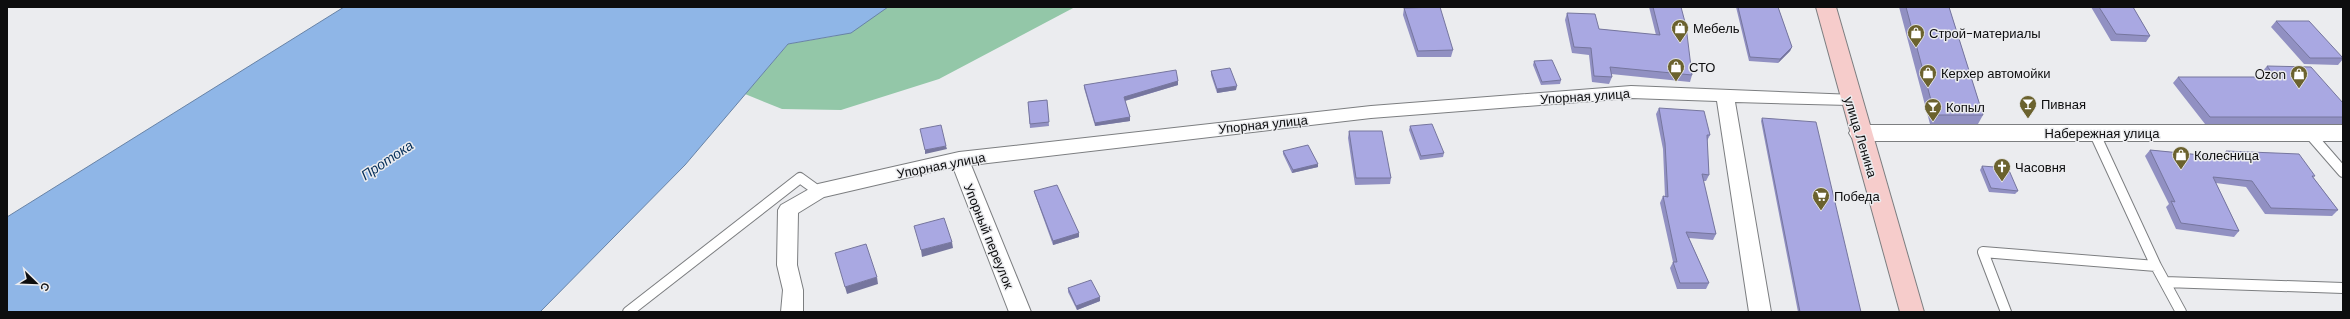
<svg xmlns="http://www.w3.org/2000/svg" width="2350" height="319" font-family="'DM Sans',sans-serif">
<rect width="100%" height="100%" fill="#ebecef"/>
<path fill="#93c7a8" d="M882,7H1075L939,79L841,110L782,109L745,94L788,44L835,36Z"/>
<path fill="#8fb6e7" stroke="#6883a6" d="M344,7H888L851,33L788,44L685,165L540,312H7V217Z"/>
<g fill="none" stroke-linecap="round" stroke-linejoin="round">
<defs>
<path id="service" d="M2094,132L2156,266L2181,312
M2309,133L2343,172
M2165,282L2343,288
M628,312L800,178L818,191
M2006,312L1983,252L2156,266"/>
<path id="minor" d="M1631,86L1855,95L1858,99L1855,103L1849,105L1735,102L1771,312H1749L1717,101L1631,98L1371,118L971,165L1031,312H1009L953,167L824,197L798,213L797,265L803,290V312H781L783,290L777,265L778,210L781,205L818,184L959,152L1371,106Z"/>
<path id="tertiary" d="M1860,125H2343V141H1860L1852,138L1849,133L1852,128Z"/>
<path id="secondary" d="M1816,7H1836L1924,312H1900Z"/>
</defs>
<use href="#service" stroke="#7c7e80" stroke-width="12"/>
<use href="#minor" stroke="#7c7e80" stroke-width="2"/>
<use href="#tertiary" stroke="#7c7e80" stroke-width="2"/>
<use href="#secondary" stroke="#7c7e80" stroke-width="2"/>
<use href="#service" stroke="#fff" stroke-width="10"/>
<use href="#minor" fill="#fff" fill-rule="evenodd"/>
<use href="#tertiary" fill="#fff" fill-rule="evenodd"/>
<use href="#secondary" fill="#f6cccb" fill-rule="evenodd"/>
</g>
<path fill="#9190c2" d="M1649,7H1681L1692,75L1690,82L1611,74L1612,77L1609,84L1592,82L1589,55L1572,53L1565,20L1567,13L1599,29L1656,35Z
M1736,7H1778L1792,47L1790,51L1778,63L1749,61Z
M1899,7H1949L1983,115L1978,124H1930Z
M2091,7H2133L2150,36L2146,42L2111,41Z
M1404,8L1453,50L1451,57H1417L1403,15Z
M2276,21L2343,58V59L2338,65L2304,64L2271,27Z
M1534,61L1561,80L1560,84L1541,85L1533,65Z
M2267,66L2343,103V124H2205L2173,83L2178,77H2265L2261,73Z
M1211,71L1236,90L1217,93L1211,75Z
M1178,81V85L1125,101L1130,117V121L1095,126L1084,88V85Z
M1047,100L1049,126L1030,128L1028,102Z
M1659,108L1710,135L1707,141L1709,175L1706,181H1703L1716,234L1713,240L1689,238L1709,283L1706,289H1677L1670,268L1673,262L1660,203L1663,196L1665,197L1663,149L1656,114Z
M1762,118L1861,312H1798L1761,121Z
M1410,126L1444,153L1443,157L1420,160L1409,130Z
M1349,131L1391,178L1390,184L1355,185L1348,138Z
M2150,150L2222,157L2221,156L2226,151L2315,176L2313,177L2338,210L2332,216L2265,214L2246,187L2216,183L2239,231L2234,237L2176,229L2166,207L2169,204L2145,156Z
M1283,151L1318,167L1292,173L1283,154Z
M1982,166L2018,191L2015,194L1989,192L1980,170Z
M1034,191L1079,237L1053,245L1035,195Z
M1068,288L1100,297V301L1077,310L1068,292Z"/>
<path fill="#76769e" d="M1792,47L1790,51L1778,63L1780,59Z
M1178,81V85L1124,101V97Z
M1237,86L1236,90L1217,93V89Z
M1130,117V121L1095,126V123Z
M946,146L947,149L925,154V150Z
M1318,164V167L1292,173L1293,170Z
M1079,233V237L1053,245V241Z
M952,242L953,248L922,257L921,250Z
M877,277L878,284L847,294L845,287Z
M1100,297V301L1077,310L1076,306Z"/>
<path fill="#a9a8e2" stroke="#76769e" d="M1440,7L1453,50L1418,51L1404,8Z
M1653,7H1681L1686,26L1692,75L1610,67L1612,77L1594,76L1591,48L1574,47L1567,13L1595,14L1599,29L1660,35Z
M1738,7H1778L1792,47L1780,59L1750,57Z
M1906,7H1949L1983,115H1935Z
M2099,7H2133L2150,36L2116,34Z
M2276,21H2309L2343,58H2310Z
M1552,60L1561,80L1542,82L1534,61Z
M2267,66L2311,67L2343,103V117H2210L2178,77H2275Z
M1230,68L1237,86L1217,89L1211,71Z
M1176,70L1178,81L1124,97L1130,117L1095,123L1084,85Z
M1047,100L1049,122L1030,124L1028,102Z
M1659,108L1704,111L1710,135H1707L1709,175L1702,174L1716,234L1686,232L1709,283H1680L1673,262H1677L1663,196L1668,197L1665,143Z
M1762,118L1816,122L1861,312H1800Z
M1432,124L1444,153L1421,156L1410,126Z
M941,125L946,146L925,150L920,129Z
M1349,131H1382L1391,178H1356Z
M1308,145L1318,164L1293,170L1283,151Z
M2150,150L2232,158L2226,151L2299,154L2315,176H2312L2338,210L2271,208L2252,181L2213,177L2239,231L2181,223L2171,201L2175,202Z
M1982,166L2008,168L2018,191L1991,188Z
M1057,185L1079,233L1053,241L1034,191Z
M944,218L952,242L921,250L914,226Z
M866,244L877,277L845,287L835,253Z
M1091,280L1100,297L1076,306L1068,288Z"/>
<defs>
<symbol id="shop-pin" viewBox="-11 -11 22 30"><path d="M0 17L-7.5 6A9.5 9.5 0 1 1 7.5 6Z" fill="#6b622e" stroke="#ebecef"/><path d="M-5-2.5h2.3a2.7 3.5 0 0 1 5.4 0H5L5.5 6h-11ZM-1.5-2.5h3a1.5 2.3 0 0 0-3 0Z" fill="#fff"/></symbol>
<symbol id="bar-pin" viewBox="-11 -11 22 30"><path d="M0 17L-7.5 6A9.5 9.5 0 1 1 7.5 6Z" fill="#6b622e" stroke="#ebecef"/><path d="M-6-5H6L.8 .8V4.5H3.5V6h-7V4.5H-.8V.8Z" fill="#fff"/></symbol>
<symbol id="church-pin" viewBox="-11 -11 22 30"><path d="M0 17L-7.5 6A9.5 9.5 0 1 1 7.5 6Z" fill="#6b622e" stroke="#ebecef"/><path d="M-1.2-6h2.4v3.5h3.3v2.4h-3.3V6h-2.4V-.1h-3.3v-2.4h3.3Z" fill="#fff"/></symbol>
<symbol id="supermarket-pin" viewBox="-11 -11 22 30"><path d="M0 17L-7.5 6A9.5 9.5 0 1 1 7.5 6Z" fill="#6b622e" stroke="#ebecef"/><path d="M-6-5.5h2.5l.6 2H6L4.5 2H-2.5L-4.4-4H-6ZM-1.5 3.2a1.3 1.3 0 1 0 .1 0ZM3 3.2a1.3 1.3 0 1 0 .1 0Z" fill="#fff"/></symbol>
</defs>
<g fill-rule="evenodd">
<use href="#shop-pin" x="1670" y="18" width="20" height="27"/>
<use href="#shop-pin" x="1906" y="23" width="20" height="27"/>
<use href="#shop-pin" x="1666" y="57" width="20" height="27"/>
<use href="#shop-pin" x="1918" y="63" width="20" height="27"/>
<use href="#shop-pin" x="2289" y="64" width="20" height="27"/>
<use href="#bar-pin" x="2018" y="94" width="20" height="27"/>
<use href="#bar-pin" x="1923" y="97" width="20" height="27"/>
<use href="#shop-pin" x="2171" y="145" width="20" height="27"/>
<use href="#church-pin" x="1992" y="157" width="20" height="27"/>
<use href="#supermarket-pin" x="1811" y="186" width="20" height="27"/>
</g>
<g text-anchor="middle" stroke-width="3" stroke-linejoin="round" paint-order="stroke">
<g font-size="13" fill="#0d0d0e" stroke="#ebecef" text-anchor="start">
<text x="1693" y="33">Мебель</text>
<text x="1929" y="38">Строй-материалы</text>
<text x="1689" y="72">СТО</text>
<text x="1941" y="78">Керхер автомойки</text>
<text x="2286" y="79" text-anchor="end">Ozon</text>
<text x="2041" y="109">Пивная</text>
<text x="1946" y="112">Копыл</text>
<text x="2194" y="160">Колесница</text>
<text x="2015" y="172">Часовня</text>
<text x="1834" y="201">Победа</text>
</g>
<g font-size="13" fill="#0d0d0e" stroke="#ebecef">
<text transform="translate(1585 96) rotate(-4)" y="5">Упорная улица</text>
<text transform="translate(1263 124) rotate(-6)" y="5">Упорная улица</text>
<text x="2102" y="138">Набережная улица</text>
<text transform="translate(1861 137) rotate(73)" y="5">улица Ленина</text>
<text transform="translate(941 165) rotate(-11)" y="5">Упорная улица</text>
<text transform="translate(989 236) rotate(68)" y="5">Упорный переулок</text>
</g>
<g font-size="14" font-style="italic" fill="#042e59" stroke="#ebecef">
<text transform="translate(387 160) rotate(-34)" y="5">Протока</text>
</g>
</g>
<rect width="2350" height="319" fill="none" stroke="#0d0d0e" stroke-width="16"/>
<g transform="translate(36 283) rotate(113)" stroke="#ebecef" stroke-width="3" paint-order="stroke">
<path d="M0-3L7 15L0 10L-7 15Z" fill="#0d0d0e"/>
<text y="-6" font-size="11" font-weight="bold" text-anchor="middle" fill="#0d0d0e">С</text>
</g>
</svg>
